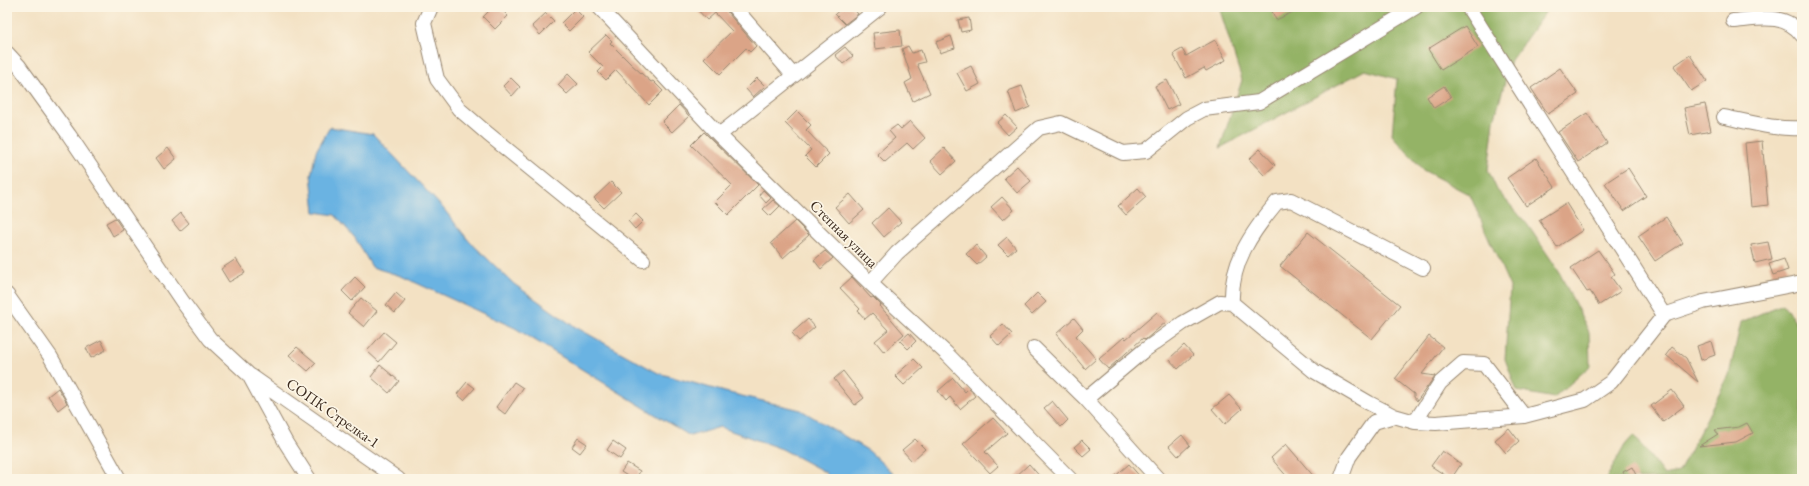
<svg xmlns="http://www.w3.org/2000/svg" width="1809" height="486" font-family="'EB Garamond',serif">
<rect width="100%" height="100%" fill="#fcf5e5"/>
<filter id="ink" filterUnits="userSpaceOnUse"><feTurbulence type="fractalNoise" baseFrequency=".025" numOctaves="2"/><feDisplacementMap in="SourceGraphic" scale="8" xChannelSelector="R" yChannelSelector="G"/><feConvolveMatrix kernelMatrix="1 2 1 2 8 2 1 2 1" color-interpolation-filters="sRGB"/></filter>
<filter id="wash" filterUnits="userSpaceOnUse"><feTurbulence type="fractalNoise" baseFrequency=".012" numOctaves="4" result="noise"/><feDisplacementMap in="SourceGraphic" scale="16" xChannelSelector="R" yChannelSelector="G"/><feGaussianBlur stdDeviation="0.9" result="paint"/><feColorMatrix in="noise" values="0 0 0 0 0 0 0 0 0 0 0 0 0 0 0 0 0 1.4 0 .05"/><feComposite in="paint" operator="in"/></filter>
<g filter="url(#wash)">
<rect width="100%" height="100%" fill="#f3e1c3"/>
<path fill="#94b366" stroke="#686e42" d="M1219,7H1549L1511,60L1494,121L1488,170L1497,190L1527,224L1558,270L1589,332L1590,366L1554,398L1517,391L1505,359L1510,287L1470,195L1423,170L1392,135L1397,79L1365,70L1220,148L1242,80Z
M1783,304L1802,332V479H1606L1625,445L1634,435L1664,475L1679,472L1729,375L1741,322Z"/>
<path fill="#6bb3e2" stroke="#536e80" d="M330,127L373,134L443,208L469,241L514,284L572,325L658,373L725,392L801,410L869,451L899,479H829L825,472L782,449L720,427L690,436L515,328L401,276L372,267L355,238L335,215L315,212L311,175L316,151Z"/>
<g id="blocks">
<path fill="#dba487" d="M493,7H499L508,16L495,29L483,17Z
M695,7H726L728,13L756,46L750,52L746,48L720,74L704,58L732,31L715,13L707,20Z
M843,7H852L858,14L845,24L835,14Z
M1270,7H1304L1276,20Z
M575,9L583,17L569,31L561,23Z
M546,13L554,21L540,35L532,26Z
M969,18L971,30L961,32L958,20Z
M1465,26L1478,47L1441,70L1428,49Z
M900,30L902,46L875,49L873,33Z
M606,35L612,41L610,43L631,64L651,82L653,81L663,91L649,105L616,70L606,80L598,72L603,67L588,52Z
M951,36L955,48L940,53L936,42Z
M1215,40L1226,60L1206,71L1204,68L1186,78L1173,54L1182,49L1186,56Z
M908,46L912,53L921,50L925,62L917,64L930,93L913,101L905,83L912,79L902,49Z
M845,47L853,56L843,64L835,55Z
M1690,55L1707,81L1691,91L1674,66Z
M971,66L980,84L967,91L957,73Z
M1560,68L1578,94L1548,114L1531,88Z
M568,74L578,84L567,94L558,85Z
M511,78L520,87L512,96L503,86Z
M757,78L765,86L753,97L746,89Z
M1167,80L1179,104L1167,110L1155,86Z
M1022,86L1030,107L1016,113L1008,91Z
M1444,86L1451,97L1434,108L1427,97Z
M1705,104L1711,131L1690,135L1684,108Z
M679,105L689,116L672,132L662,122Z
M797,111L811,125L806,130L829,154L816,167L805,156L811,150L785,123Z
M1587,113L1607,143L1578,162L1558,132Z
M1006,115L1017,127L1008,135L997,123Z
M910,121L925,138L913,149L907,143L885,162L877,154L895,138L889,131L897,125L901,129Z
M704,132L758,185L728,215L715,202L732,185L691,145Z
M1762,141L1768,205L1751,207L1745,143Z
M168,148L176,159L164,169L156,158Z
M944,148L956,161L942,174L930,161Z
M1260,149L1275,165L1264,175L1249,159Z
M1536,158L1555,187L1526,206L1507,178Z
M1017,166L1031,181L1017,193L1004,178Z
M1628,168L1646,196L1624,211L1605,183Z
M611,182L621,192L604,208L594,198Z
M1138,188L1146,197L1126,215L1118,206Z
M763,190L771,198L766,203L759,195Z
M850,194L864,210L849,223L835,207Z
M1002,197L1014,210L1003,220L991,207Z
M773,200L780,206L770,216L763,209Z
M1566,203L1583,230L1557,247L1539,220Z
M888,208L901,222L884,237L872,223Z
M181,213L189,223L180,231L172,221Z
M636,214L643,221L635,229L628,221Z
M1666,217L1683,243L1655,261L1638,236Z
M115,218L123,230L113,236L106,223Z
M795,221L809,235L783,258L771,243Z
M1308,232L1400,305L1372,339L1280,266Z
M1007,237L1016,248L1008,255L998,245Z
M1768,242L1772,259L1755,263L1751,245Z
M976,245L986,257L977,265L966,254Z
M1598,250L1615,274L1611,277L1621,291L1599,305L1590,291L1587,292L1571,268Z
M825,251L833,258L821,269L814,260Z
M236,259L245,273L229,282L221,269Z
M1784,259L1788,270L1773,275L1769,264Z
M355,277L365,287L352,301L342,291Z
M852,277L871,298L873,297L881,305L880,306L904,334L884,352L875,341L888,330L872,313L865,319L858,311L860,309L840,288Z
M396,293L405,301L395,313L386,305Z
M1037,293L1046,302L1032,315L1024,306Z
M361,298L377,311L364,327L348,313Z
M1157,312L1166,322L1145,340L1143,338L1108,369L1099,359L1124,337L1126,339Z
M1074,318L1083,329L1076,336L1096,359L1085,369L1056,334Z
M808,319L815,327L799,341L792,333Z
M1003,324L1012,334L999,346L990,336Z
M384,332L396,342L379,362L367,351Z
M909,333L916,341L908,349L900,341Z
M1429,336L1443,347L1422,374L1435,376L1417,401L1414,397V394L1395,379Z
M101,340L106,350L91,358L86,348Z
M1711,341L1715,355L1701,360L1697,346Z
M1184,345L1193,355L1178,369L1169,359Z
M297,347L316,363L308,371L289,355Z
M1672,347L1686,358L1698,382L1666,355Z
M914,359L923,368L904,385L895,376Z
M380,365L399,381L389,393L371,377Z
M843,371L864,398L855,405L834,379Z
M953,378L965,392L969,388L975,396L960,409L950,397L946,401L938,391Z
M467,382L475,388L464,400L457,394Z
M514,382L523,388L505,414L496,407Z
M58,388L67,403L58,410L48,396Z
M1672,390L1684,406L1663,422L1651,406Z
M1229,395L1242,409L1225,424L1212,409Z
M1052,401L1068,420L1061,427L1044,408Z
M993,418L1007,433L985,452L998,466L990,473L963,444Z
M1747,423L1753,433L1736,442L1699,446L1718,434L1715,430L1739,427Z
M1509,428L1519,441L1506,453L1495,440Z
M1182,435L1190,445L1178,456L1169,446Z
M578,438L587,444L580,453L572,447Z
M915,439L925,449L912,461L902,450Z
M1082,440L1091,449L1083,456L1074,447Z
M613,441L626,450L620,459L607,450Z
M1286,444L1316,479H1289L1271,458Z
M1442,451L1461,464L1451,479L1431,466Z
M627,463L640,471L636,479H632L621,472Z
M1029,464L1042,479H1013Z
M1129,464L1142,479H1112Z
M1632,467L1638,479H1627L1623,472Z"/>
</g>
</g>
<g filter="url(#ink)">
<use href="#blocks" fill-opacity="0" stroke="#978670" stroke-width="1"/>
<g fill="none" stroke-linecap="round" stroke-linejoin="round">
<defs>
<path id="minor" d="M431,7L424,23L437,79L459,109L488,134L643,260
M599,7L719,135L870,283L947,354L1070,479
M734,7L793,75
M1468,7L1664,315
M1733,21C1758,19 1785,12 1802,35
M7,53L19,66L69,135L182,301L210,339L249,375L286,443L309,479
M1724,117C1749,122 1776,130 1802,128
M719,135L880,7
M870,283L897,253L1039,128L1061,123L1123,153L1146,151L1187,118L1204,109L1259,102L1416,7
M7,295L50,356L119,479
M1232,303C1230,263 1252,232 1277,202L1291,200L1423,268
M1034,348L1086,399L1158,479
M251,376L398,479
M1086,399L1142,352L1183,323L1220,302L1232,303L1314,371L1369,403L1394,416L1415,422L1436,423L1524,416L1585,400L1611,382L1664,315L1703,302L1802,283
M1415,422L1440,383L1463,363L1484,364L1524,416
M1341,479L1349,457L1374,422L1394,416"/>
</defs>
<use href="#minor" stroke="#978670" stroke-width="16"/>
<use href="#minor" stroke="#fff" stroke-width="14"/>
</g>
</g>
<g text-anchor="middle" stroke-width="3.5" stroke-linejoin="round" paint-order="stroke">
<g font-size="15" fill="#3b2a1e" stroke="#fcf5e5">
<text transform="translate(844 234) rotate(45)" y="5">Степная улица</text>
<text transform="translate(333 413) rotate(35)" y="5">СОПК Стрелка-1</text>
</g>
</g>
<rect width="1809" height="486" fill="none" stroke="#fcf5e5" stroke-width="24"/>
</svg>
